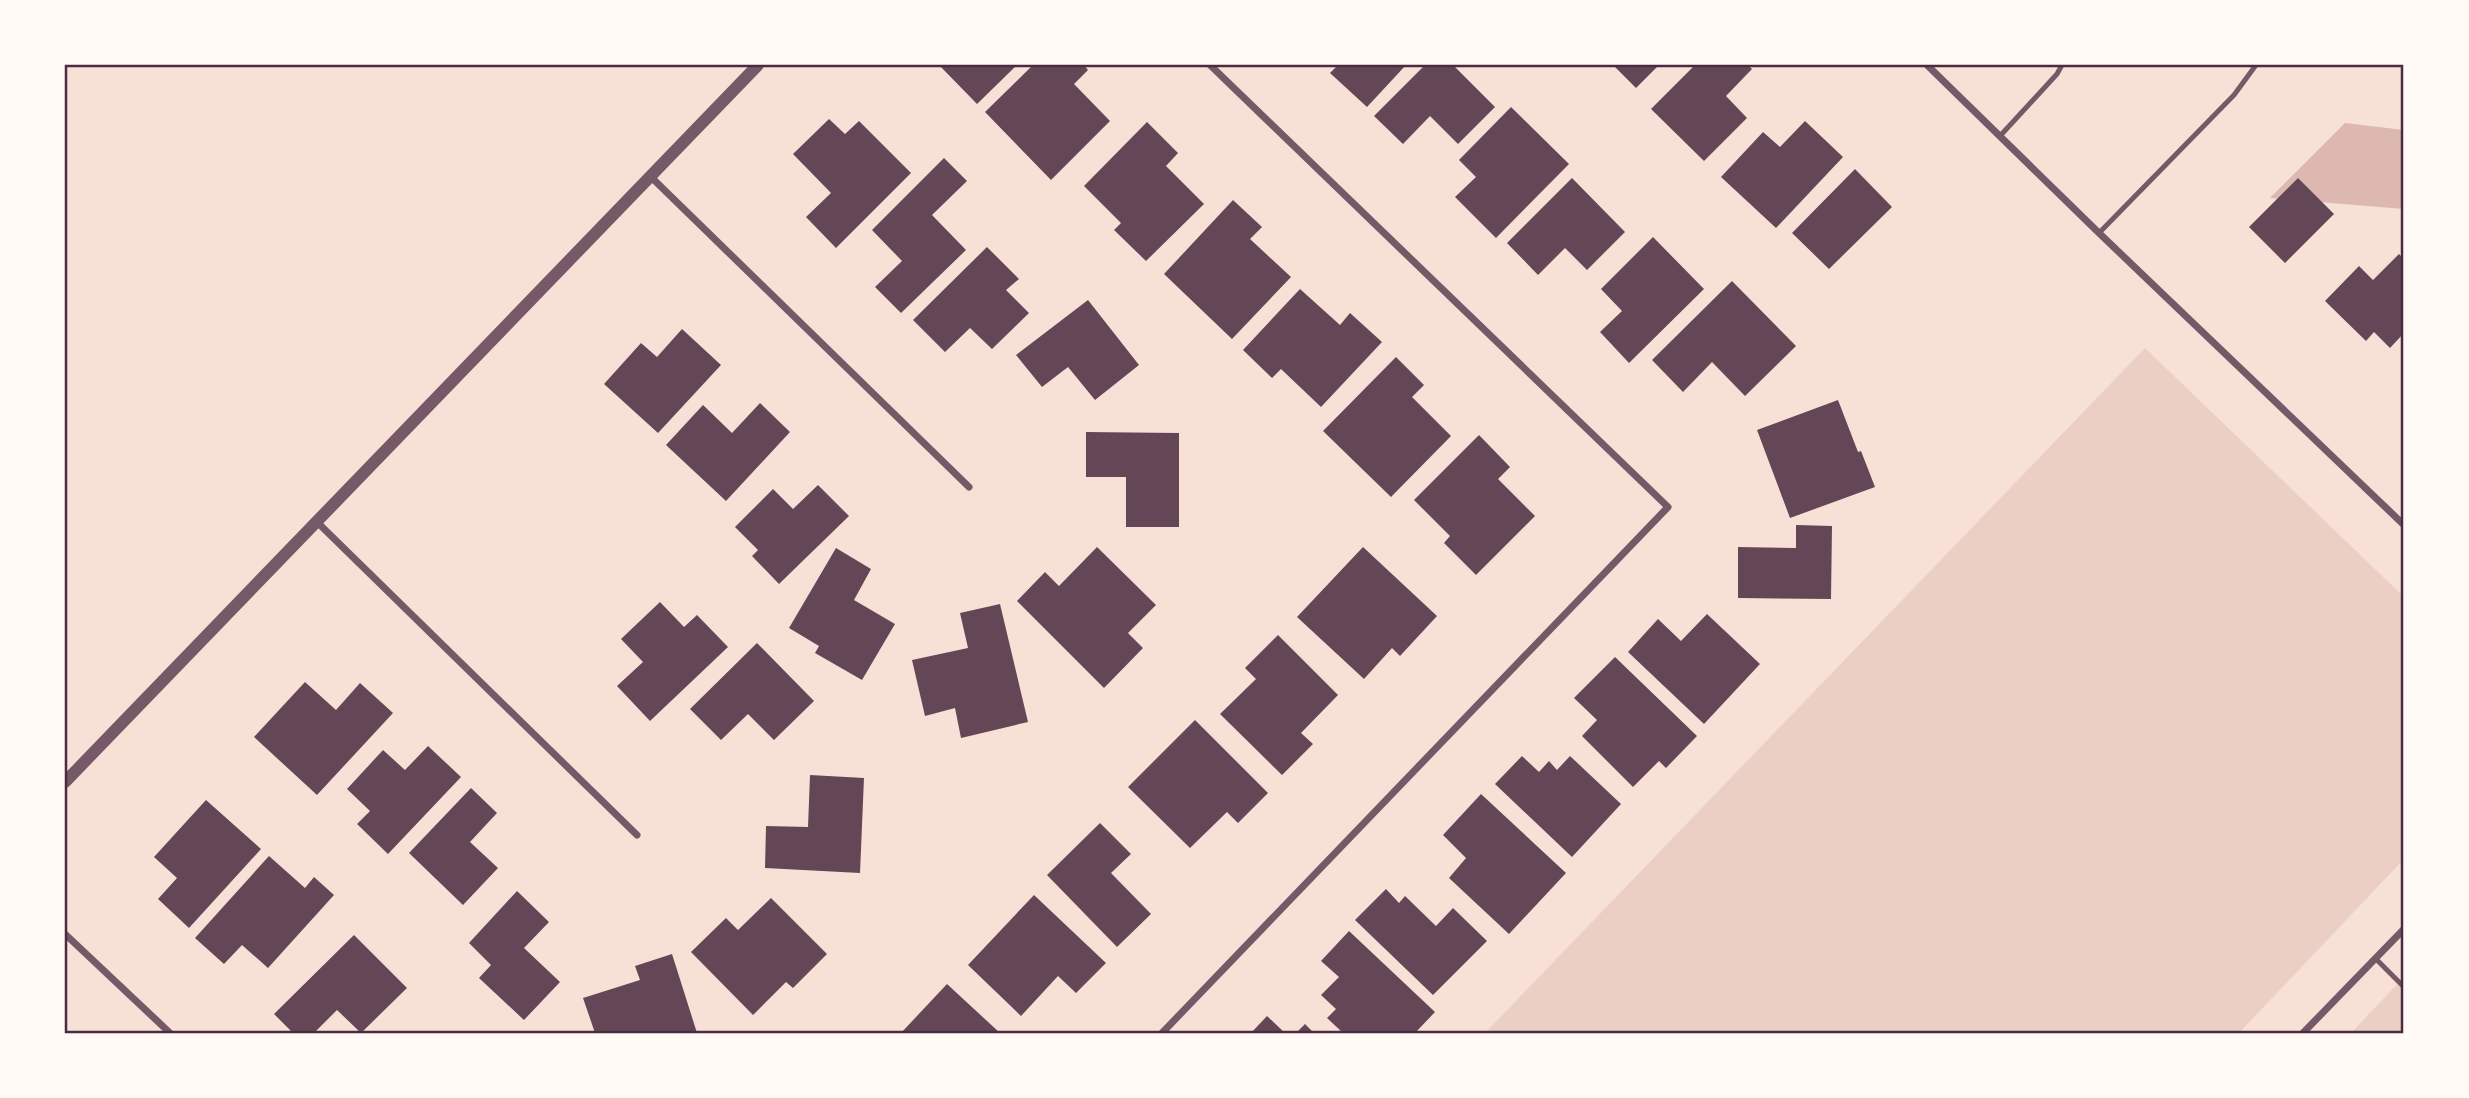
<svg xmlns="http://www.w3.org/2000/svg" width="2469" height="1098" font-family="Figtree,sans-serif">
<rect width="100%" height="100%" fill="#f7e1d7"/>
<path fill="#ebcfc5" d="M2145,348L2404,597V859L2239,1033H1485Z
M2404,977V1033H2351Z"/>
<path fill="#dcb8b0" d="M2345,123L2404,130V209L2270,198Z"/>
<path fill="#644757" d="M939,65H1017L977,104Z
M1033,65H1084L1088,70L1074,84L1110,121L1051,180L985,112Z
M1338,65H1406L1367,107L1330,73Z
M1425,65H1453L1495,107L1458,144L1430,116L1403,144L1374,116Z
M1613,65H1659L1636,88Z
M1695,65H1748L1752,69L1726,96L1747,118L1704,161L1651,109Z
M1511,107L1569,164L1496,238L1455,197L1476,177L1459,160Z
M829,119L845,134L859,121L911,173L836,248L806,217L831,193L793,154Z
M1805,121L1843,157L1776,228L1721,177L1763,132L1780,147Z
M1147,122L1178,153L1166,166L1204,204L1146,261L1114,230L1121,223L1084,186Z
M944,158L967,181L932,215L966,250L901,313L875,287L902,261L872,230Z
M1855,169L1892,207L1829,269L1792,233Z
M1572,178L1625,232L1587,270L1565,248L1538,275L1507,243Z
M2298,178L2334,214L2285,263L2249,227Z
M1233,200L1262,227L1250,239L1291,277L1232,339L1164,274Z
M1653,237L1704,289L1629,363L1600,332L1622,311L1601,289Z
M987,247L1019,279L1006,290L1029,313L992,349L970,328L945,352L913,320Z
M2399,254L2404,259V333L2390,348L2374,332L2366,341L2325,301L2359,266L2373,280Z
M1732,281L1796,346L1745,396L1712,362L1683,392L1652,360Z
M1300,289L1340,325L1350,313L1382,342L1321,407L1281,369L1272,378L1243,350Z
M1088,300L1139,365L1095,400L1068,367L1042,387L1016,355Z
M682,329L721,365L658,433L604,384L641,343L657,357Z
M1396,357L1424,385L1412,397L1451,436L1391,497L1323,431Z
M1838,400L1858,452L1861,451L1875,487L1790,518L1757,430Z
M760,403L790,432L726,501L666,445L703,405L732,433Z
M1086,432L1179,433V527H1126V477H1086Z
M1479,435L1510,467L1498,479L1535,516L1476,575L1444,543L1450,536L1414,500Z
M818,485L849,516L779,584L752,556L758,550L735,527L773,489L793,509Z
M1796,525L1832,526L1831,599L1738,598V547L1796,548Z
M1097,547L1156,605L1128,633L1143,648L1104,688L1017,601L1045,572L1059,586Z
M1363,547L1437,616L1400,656L1392,648L1364,679L1297,617Z
M836,548L871,569L854,600L895,624L862,680L815,653L819,646L789,628Z
M660,602L684,627L697,615L728,647L650,721L617,686L643,662L621,639Z
M1000,604L1028,722L961,738L955,708L925,716L912,660L968,648L960,613Z
M1707,614L1760,664L1704,724L1628,652L1658,619L1681,641Z
M1278,635L1338,695L1301,733L1313,744L1282,775L1220,714L1256,679L1245,668Z
M757,643L814,701L774,740L748,714L721,740L690,709Z
M1615,657L1697,736L1666,768L1659,761L1633,787L1582,736L1597,720L1574,698Z
M305,682L336,710L360,683L393,713L317,795L254,737Z
M1195,720L1268,793L1238,823L1227,812L1190,848L1128,787Z
M428,746L461,777L388,854L357,824L370,811L347,789L383,750L405,770Z
M1522,756L1539,772L1549,761L1557,770L1570,756L1621,804L1572,857L1495,784Z
M810,775L864,778L860,873L765,868L766,826L808,827Z
M471,788L497,813L470,842L498,868L463,905L409,853Z
M1481,794L1566,873L1509,934L1449,878L1466,858L1443,835Z
M206,800L261,849L189,928L158,899L177,878L154,857Z
M1100,823L1131,854L1111,873L1151,914L1117,947L1047,875Z
M269,856L305,888L314,877L334,895L268,968L242,945L224,964L195,938Z
M1386,889L1399,903L1405,896L1436,926L1453,908L1487,941L1433,995L1355,920Z
M517,891L549,922L524,948L560,982L524,1020L479,978L491,965L469,943Z
M1034,895L1106,963L1076,993L1058,976L1021,1016L968,965Z
M771,898L827,954L793,988L786,982L753,1015L691,952L726,918L738,930Z
M1349,931L1435,1012L1415,1033H1343L1327,1018L1336,1009L1321,995L1339,977L1321,961Z
M354,935L407,988L361,1033L337,1010L314,1033H293L274,1014Z
M672,954L697,1033H595L583,998L640,980L635,966Z
M947,984L1000,1033H901Z
M1267,1016L1285,1033H1251Z
M1305,1024L1314,1033H1296Z"/>
<g fill="none" stroke-linecap="round" stroke-linejoin="round">
<path stroke="#755966" stroke-width="5" d="M2000,136L2057,74L2062,65
M2099,233L2234,95L2256,65
M2376,959L2404,987"/>
<path stroke="#755966" stroke-width="7" d="M1927,65L2099,233L2404,525
M651,177L969,487
M317,522L637,835
M65,934L170,1033
M1162,1033L1668,507L1210,65
M2303,1033L2404,929"/>
<path stroke="#755966" stroke-width="12" d="M65,782L758,65"/>
</g>
<rect width="2469" height="1098" fill="none" stroke="#fffaf5" stroke-width="133"/>
<rect x="66" y="66" width="2336" height="966" fill="none" stroke="#4a2c40" stroke-width="2.5"/>
</svg>
